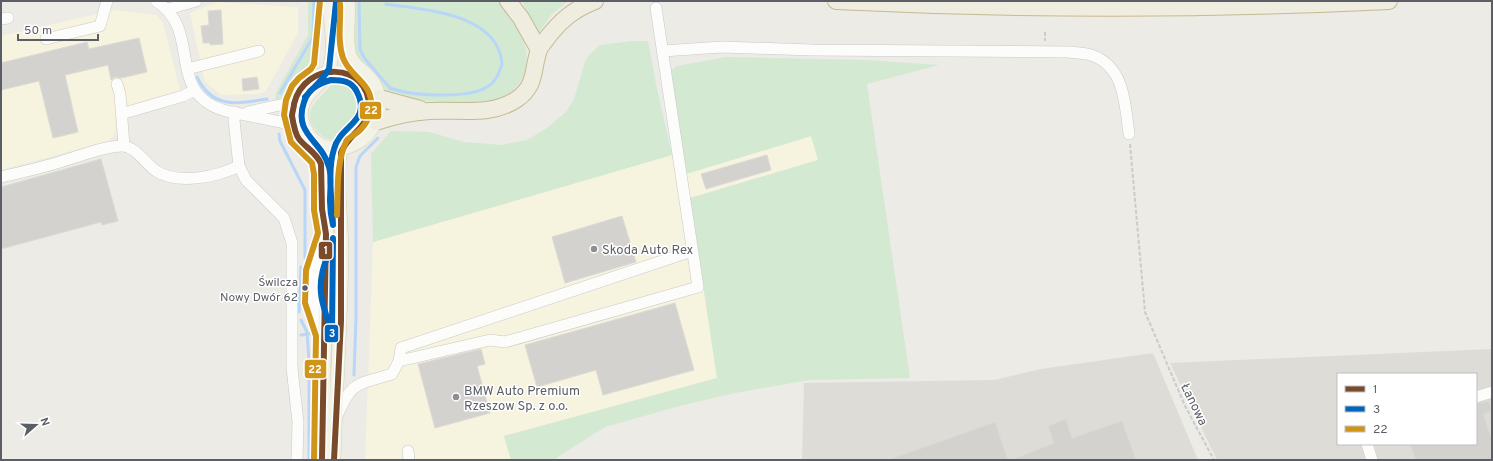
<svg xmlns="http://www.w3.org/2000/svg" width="1493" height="461" font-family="Overpass,sans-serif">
<rect width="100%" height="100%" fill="#ecebe6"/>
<path fill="#f6f3de" d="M216,2L298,7V33L266,91L259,94L221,95L205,82L190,13Z
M114,10L156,15L163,23L180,90L189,101L115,121L116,128L114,136L108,141L1,170V36Z
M812,136L818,160L690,198L717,378L504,436L511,460H365L373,242L672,155L676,177Z"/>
<path fill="#dddcd7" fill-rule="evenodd" d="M1492,349V460H1217L1170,363ZM1338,374H1476V444H1338Z
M1153,353L1198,460H802L804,383L994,380L1041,369Z"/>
<path fill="#d3e9d2" d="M308,1H320L318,60L316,65L298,82L289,94L275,101L276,93L308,35Z
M353,1H499C524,25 544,75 504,96C482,108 452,104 429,101C420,100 401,101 393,98C383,94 382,81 376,73C370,67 357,62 354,53C351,38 354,16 353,1Z
M522,1H568L551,15L539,33Z
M632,41H648L656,84L672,155L373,242L371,154L391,131L429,132L464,142L501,145L527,140L547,128L566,112L574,99L585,62L589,55L600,45Z
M726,57L868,60L939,65L867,84L910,378L809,380L735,393L683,405L605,427L553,460H511L504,436L717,378L690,198L818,160L811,136L686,174L671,70L677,66Z
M335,80C356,82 367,105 354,122C349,129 341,132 336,140C328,140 322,137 317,131C297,108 325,97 335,80Z
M334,155L336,156L333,317L331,316Z"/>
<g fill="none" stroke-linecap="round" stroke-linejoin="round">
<path stroke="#b9d6f8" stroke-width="3" d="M359,1L360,50L365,59L390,88
M386,4C424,10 498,13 502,64C499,73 496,82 487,87C468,99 411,96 390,88V89
M197,77C212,109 237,104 267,99
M280,93L313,37L314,1
M279,134L280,141L305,190V258
M299,312L301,267
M301,320L307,332L309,361V460
M301,335L309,334
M354,375L356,317V167L360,156L378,138"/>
</g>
<path fill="#d3d2cf" stroke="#dcdad5" d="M221,10L223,44L210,45V43H203L201,26L209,25L208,11Z
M139,38L147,72L121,78L115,77L111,80L108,65L65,75L78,132L53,138L39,81L1,90V63L87,42L89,49Z
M257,77L259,89L243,91L242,79Z
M767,155L771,170L706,189L701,174Z
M101,159L118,221L102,225L101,222L1,249V187Z
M622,216L636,262L565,283L552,237Z
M675,303L694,370L603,395L596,370L537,387L525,345Z
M481,349L485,364L477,366L490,413L435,428L418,364Z
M1489,401L1492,411L1483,414L1492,440V460H1416L1410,444H1476V404Z
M1066,419L1072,438L1122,421L1136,460H1011L1054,443L1048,426Z
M995,422L1008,460H891V459Z"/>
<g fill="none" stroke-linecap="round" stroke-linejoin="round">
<defs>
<path id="minor" d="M156,1C204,31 163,93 226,111L300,126
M168,9L196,1
M1,19L8,18
M46,39L100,26L107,1
M662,51L722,47L812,50L1069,52C1076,53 1084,53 1091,55C1125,66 1125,105 1129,134
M187,69L259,51
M117,84L120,94L124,146
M235,112L234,120L239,166L246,180L284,218L292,243V368L298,422L297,460
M248,112L294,102
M121,114L183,96L195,90
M1,177C23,172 45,167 66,160C84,155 104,146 122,146C135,146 146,164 156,171C178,185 217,177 239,166
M323,334L313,303L314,272L324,239
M399,361L401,348L692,251
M1476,397L1492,392
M337,416C352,380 357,385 392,374L399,361L490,340L505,342L698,287L656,8
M1367,444L1372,460
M408,451L409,460"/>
<path id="major" d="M328,2C331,20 335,48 330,65C325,87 297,94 302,119C312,160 362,156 376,121C382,108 380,89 370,78C363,70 354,66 350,56C345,39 350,18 348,1
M326,234L322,209L321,164C316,155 308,150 301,142C287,124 290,95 308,82C330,64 363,69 369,101C374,131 343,132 340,154C336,187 342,221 342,254C341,323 336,391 334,460
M322,460L327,227"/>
<path id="highway" d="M508,1L521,18L539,50
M836,1C1020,10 1205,10 1389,1
M379,98L420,109
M376,122C393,116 412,112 430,111C459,109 491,117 517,99C537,85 532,69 539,50C540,46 545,42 547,38C561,20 574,9 595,1"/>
</defs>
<use href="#minor" stroke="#c9c9c8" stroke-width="12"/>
<use href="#major" stroke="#d5d0b2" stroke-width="14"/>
<use href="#highway" stroke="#c4ba93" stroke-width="18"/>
<path stroke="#c8cdcb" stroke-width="2" stroke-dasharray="4 2" stroke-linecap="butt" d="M1045,32V41
M1130,144L1145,312L1185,406L1214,460"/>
<use href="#minor" stroke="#fcfcfb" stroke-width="11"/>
<use href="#major" stroke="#f3f2e7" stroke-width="13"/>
<use href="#highway" stroke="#efede0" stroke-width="16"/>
<defs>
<path id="bus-1" d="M322,460L326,234L322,209L321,164C317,153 306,148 299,139C295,134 293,122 292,116C292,112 294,108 294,104C304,60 370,61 369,108C368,128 347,135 341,153V321L334,460"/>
<path id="bus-2" d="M331,80C342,80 352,81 357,92C372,122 340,125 334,149C327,172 332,201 333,225C331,217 330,209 330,201C330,190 332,177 329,167C322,140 293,135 304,102C308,89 319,83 331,80Z
M305,97L322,79L329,69L336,2
M333,238L332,335C327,313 317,298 322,274C324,262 331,251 333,238Z"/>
<path id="bus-3" d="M337,215C338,192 336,163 346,142C347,138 352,137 355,134C364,128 371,117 371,106C373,83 350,77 343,58C337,41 341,21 340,4
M314,460L316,336L305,303L306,270L318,233L314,210V174L312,163L291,142L284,115L286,100L292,86L299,78L311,69L314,64L320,1"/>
</defs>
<use href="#bus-1" stroke="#fff" stroke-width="9"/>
<use href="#bus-2" stroke="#fff" stroke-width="9"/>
<use href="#bus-3" stroke="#fff" stroke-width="9"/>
<use href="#bus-1" stroke="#7a4b2a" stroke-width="6"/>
<use href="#bus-2" stroke="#0065bd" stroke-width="6"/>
<use href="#bus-3" stroke="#d09419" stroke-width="6"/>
</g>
<g fill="#8e8f92" stroke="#fff" stroke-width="1.5">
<circle cx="594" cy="249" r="4"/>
<circle cx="456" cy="397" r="4"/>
</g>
<circle fill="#5b5e65" stroke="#fff" stroke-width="1.5" cx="305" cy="288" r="3.5"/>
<g text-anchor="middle" stroke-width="3" stroke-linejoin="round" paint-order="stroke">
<g font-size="12" fill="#5b5e65" stroke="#fff" text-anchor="end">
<text x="298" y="286">Świlcza<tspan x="298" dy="15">Nowy Dwór 62</tspan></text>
</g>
<g font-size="13" fill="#5b5e65" stroke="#fff" text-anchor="start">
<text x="602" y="254">Skoda Auto Rex</text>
<text x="464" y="395">BMW Auto Premium<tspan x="464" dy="15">Rzeszow Sp. z o.o.</tspan></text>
</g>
<g font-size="13" fill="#5b5e65" stroke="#fff">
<text transform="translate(1195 404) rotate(64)" y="5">Łanowa</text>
</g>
</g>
<g stroke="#fff" stroke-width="1.5">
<rect x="359" y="101" width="23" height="19" rx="4" fill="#d09419"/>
<rect x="318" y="241" width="15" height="19" rx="4" fill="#7a4b2a"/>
<rect x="324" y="324" width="15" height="19" rx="4" fill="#0065bd"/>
<rect x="304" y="359" width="23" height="20" rx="4" fill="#d09419"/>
</g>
<g font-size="11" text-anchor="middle" font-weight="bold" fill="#fff">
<text x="371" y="114">22</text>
<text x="326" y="254">1</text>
<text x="332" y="337">3</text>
<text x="315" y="373">22</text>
</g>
<rect width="1493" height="461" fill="none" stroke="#5b5e65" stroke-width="4"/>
<rect x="1337" y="373" width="140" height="72" fill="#ffffff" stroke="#bdbfc1"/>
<rect x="1345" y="386" width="20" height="6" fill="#7a4b2a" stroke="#bdbfc1"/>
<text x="1373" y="393" font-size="12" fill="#5b5e65">1</text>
<rect x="1345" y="406" width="20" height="6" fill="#0065bd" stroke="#bdbfc1"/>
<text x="1373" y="413" font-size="12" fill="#5b5e65">3</text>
<rect x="1345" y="426" width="20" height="6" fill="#d09419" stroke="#bdbfc1"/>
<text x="1373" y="433" font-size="12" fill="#5b5e65">22</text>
<g transform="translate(36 425) rotate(70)" stroke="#ffffff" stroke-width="3" paint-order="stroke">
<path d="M0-3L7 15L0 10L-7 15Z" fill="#5b5e65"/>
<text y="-6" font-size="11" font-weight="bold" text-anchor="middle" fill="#5b5e65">N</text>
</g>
<path d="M18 34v6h80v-6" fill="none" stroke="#5b5e65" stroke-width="2"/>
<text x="24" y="34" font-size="12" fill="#5b5e65" stroke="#ffffff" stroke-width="3" paint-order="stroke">50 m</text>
</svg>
